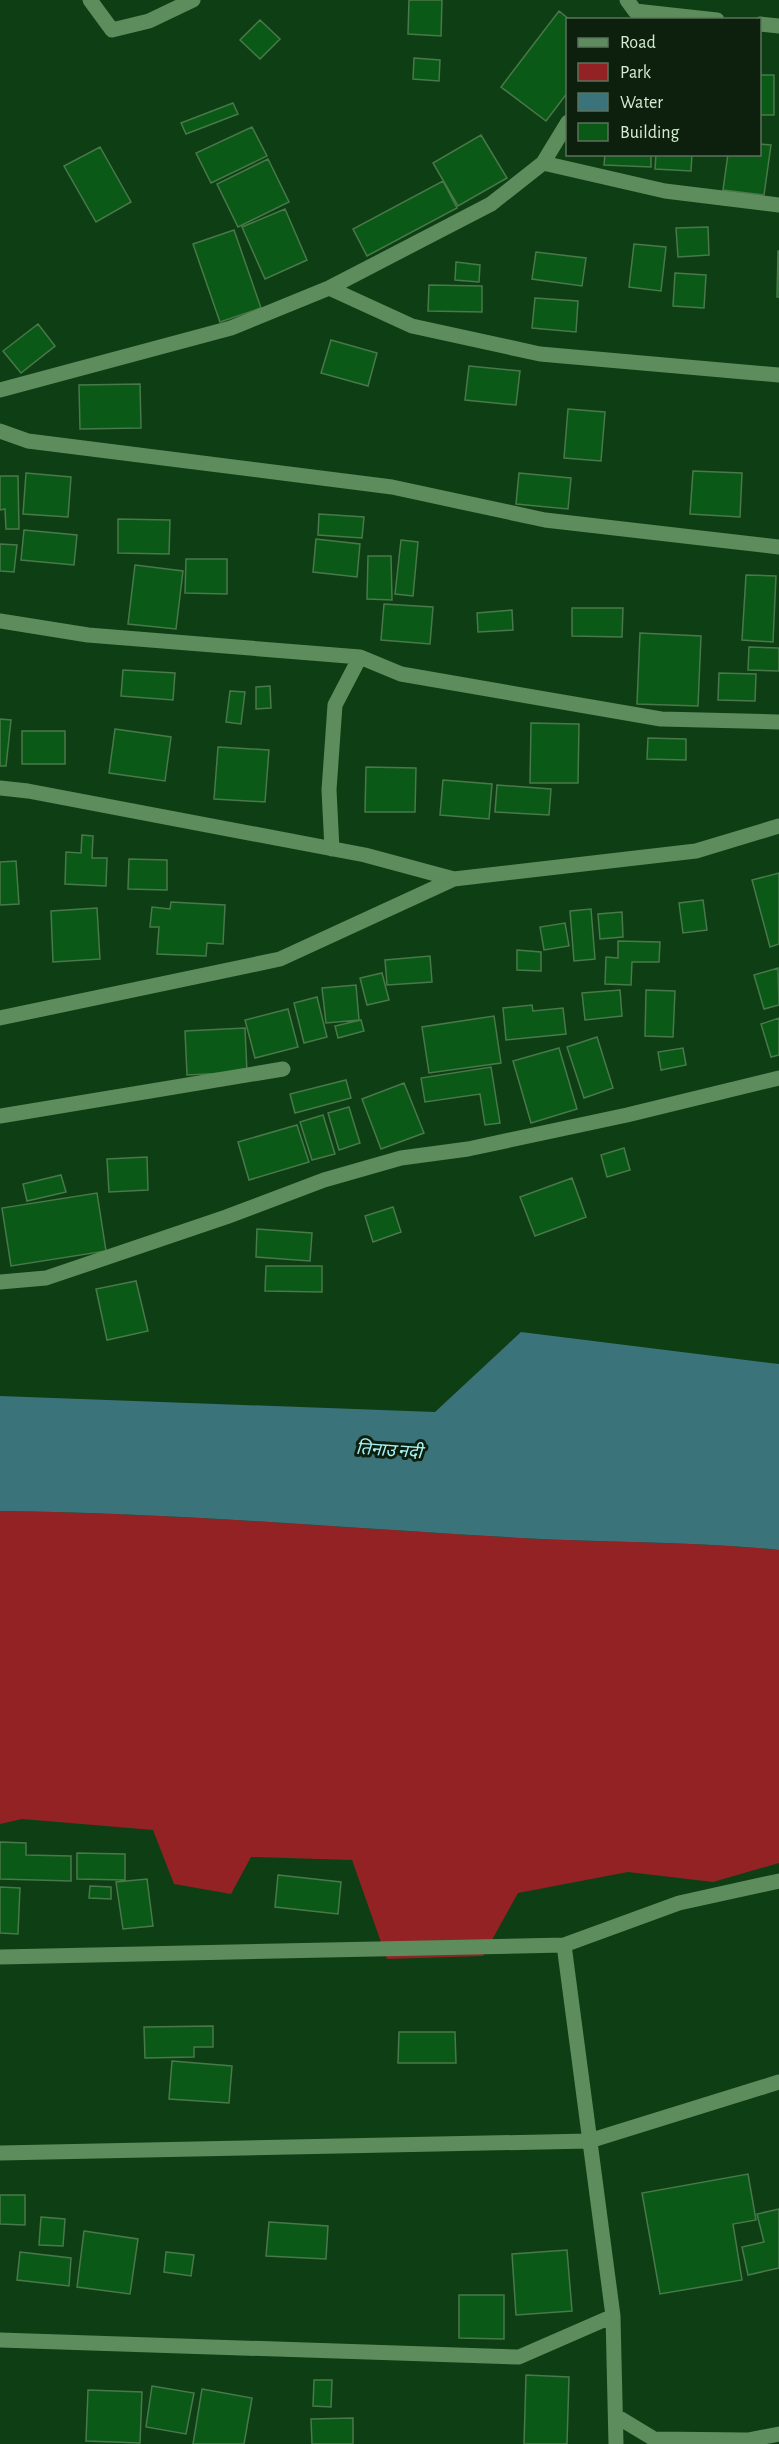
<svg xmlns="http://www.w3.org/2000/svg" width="779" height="2444" font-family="'Alegreya Sans','Noto Sans Devanagari',sans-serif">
<rect width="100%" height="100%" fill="#0e3e13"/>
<path fill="#932225" d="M0,1511C174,1513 347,1528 521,1538C607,1543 693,1541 779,1550V1863L713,1882L628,1872L518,1893L483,1956L387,1959L352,1860L251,1857L231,1894L174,1884L153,1830L22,1819L0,1824Z"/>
<path fill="#3a7379" d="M521,1332L779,1364V1550C693,1541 607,1543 521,1538C347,1528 174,1513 0,1511V1396L435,1412Z"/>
<path fill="#0b5917" stroke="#49784a" stroke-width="1.5" d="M409,0H442L441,36L408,34Z
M559,11L570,20H568V92L546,121L501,87Z
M260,20L280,39L260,59L240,40Z
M414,58L440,60L439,81L413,79Z
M760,75H774V115H760Z
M233,103L238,114L186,134L181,123Z
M252,127L267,156L211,183L196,153Z
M481,135L507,178L458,206L433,163Z
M760,144L771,145L764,195L723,190L728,154H760Z
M100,147L131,202L96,222L64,166Z
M605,154H651V167L604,165Z
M656,154H692L691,171L655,169Z
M268,159L289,202L238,227L217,184Z
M443,181L457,208L367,256L353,229Z
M285,209L307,260L265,279L242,227Z
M708,227L709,255L678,257L676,228Z
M234,230L261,308L220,322L193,244Z
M634,244L666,247L661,291L629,287Z
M778,251H779V297H777Z
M536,252L586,258L582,286L532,279Z
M456,262L480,265L479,282L455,280Z
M675,273L706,275L704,308L673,306Z
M429,285L482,286V312L428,311Z
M535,298L578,301L576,332L532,328Z
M38,324L55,346L21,373L3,351Z
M331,340L377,353L368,386L321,373Z
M469,366L520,371L516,405L465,400Z
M140,384L141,428L80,429L79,385Z
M568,409L605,412L601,461L564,458Z
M693,471L742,473L740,517L690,514Z
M26,473L71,477L68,517L23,514Z
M519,473L571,478L568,509L516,504Z
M0,476H18L19,529H6L5,509L0,510Z
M319,514L364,517L362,538L318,535Z
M118,519L170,520L169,554L118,553Z
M24,530L77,535L74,565L21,560Z
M316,539L360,544L357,577L313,572Z
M401,540L418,542L413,596L395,594Z
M0,544L17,545L14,572L0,571Z
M368,556H391L392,600L367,599Z
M186,559H227V594L185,593Z
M135,565L183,571L176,629L128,624Z
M746,575L776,576L773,642L742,640Z
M384,604L433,607L430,644L381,640Z
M572,608H623L622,637L572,636Z
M512,610L513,630L478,632L477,613Z
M640,633L701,636L698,706L637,704Z
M749,647L779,648V671L748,670Z
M123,670L175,673L173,700L121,696Z
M719,673L756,674L755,701L718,700Z
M270,686L271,708L256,709V687Z
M230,691L245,692L241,724L226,722Z
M0,719L11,720L6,766H0Z
M531,723L579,724L578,783H530Z
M115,729L171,737L165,781L109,773Z
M22,731H65V764H22Z
M648,738L686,739V760L647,759Z
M218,747L269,750L265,802L214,799Z
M366,767L416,768L415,812H365Z
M443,780L492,784L489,819L440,815Z
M497,785L551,789L549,815L495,812Z
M82,835L93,836L92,858H107L106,886L65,884L66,852L81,853Z
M129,859L167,860V890L128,889Z
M16,861L19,904L0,905V862Z
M779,873V944L770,947L752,880Z
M703,900L707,930L683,933L679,903Z
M171,902L225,905L223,944L207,943L206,956L157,954L159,927H150L152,907L170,909Z
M97,908L100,959L53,962L51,911Z
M591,909L595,959L574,961L570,911Z
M622,912L623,937L600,939L598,914Z
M565,923L569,946L544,950L540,927Z
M618,941L660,942L659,962H632L631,985L605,984L606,957L618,958Z
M517,950L541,952V971L517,970Z
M430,956L432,982L387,985L385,960Z
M778,968L779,1005L764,1009L754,975Z
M382,973L389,1000L367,1005L360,978Z
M356,985L359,1020L326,1023L322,988Z
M620,990L622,1016L585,1020L582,993Z
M646,990L675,991L673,1037L645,1036Z
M317,997L327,1037L304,1043L294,1003Z
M532,1005L533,1011L563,1008L566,1034L506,1040L503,1008Z
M288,1009L298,1047L255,1058L245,1020Z
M494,1016L501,1063L429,1073L422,1027Z
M779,1018V1055L771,1057L761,1024Z
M361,1020L364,1031L338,1038L335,1026Z
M245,1028L247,1072L187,1075L185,1031Z
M597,1037L613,1088L584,1098L567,1047Z
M559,1048L577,1109L531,1123L513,1061Z
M683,1048L686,1065L661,1070L658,1052Z
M491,1067L500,1123L485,1125L480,1094L425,1102L421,1078Z
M346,1080L351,1098L295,1113L290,1094Z
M404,1083L424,1133L381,1149L362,1099Z
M349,1107L360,1143L339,1150L328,1113Z
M323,1115L335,1154L312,1160L300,1122Z
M297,1125L309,1162L249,1180L238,1142Z
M624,1148L630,1170L607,1177L601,1155Z
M147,1157L148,1190L109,1192L107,1159Z
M61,1175L66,1192L27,1201L23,1184Z
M572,1178L586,1217L535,1236L520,1197Z
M97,1193L106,1251L11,1266L2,1208Z
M393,1207L401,1232L373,1242L365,1216Z
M257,1229L312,1233L310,1261L256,1257Z
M266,1266H322V1292L265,1291Z
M136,1281L148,1331L107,1340L96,1289Z
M0,1842L26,1843V1855L71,1856V1881L0,1879Z
M77,1853L125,1854V1880L77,1879Z
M278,1875L341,1882L338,1914L275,1907Z
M147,1879L153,1926L123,1929L116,1882Z
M90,1886L111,1887V1899L89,1898Z
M0,1887L20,1888L18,1934L0,1933Z
M213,2026V2047H194V2057L145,2058L144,2027Z
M399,2032H455L456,2063H398Z
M172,2061L232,2066L229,2103L169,2099Z
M748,2174L756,2220L733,2224L742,2280L660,2294L642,2193Z
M0,2195H25V2225L0,2224Z
M779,2209V2268L748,2275L742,2247L764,2242L757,2214Z
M41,2217L65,2219L63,2246L39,2245Z
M269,2222L328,2226L326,2259L266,2256Z
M84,2231L138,2239L130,2294L77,2287Z
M567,2250L572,2311L516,2315L512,2254Z
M20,2252L71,2258L69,2286L17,2280Z
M166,2252L194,2255L191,2276L164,2272Z
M459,2295H504V2339L459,2338Z
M526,2375L569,2377L567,2444H524Z
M314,2380H332L331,2407L313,2406Z
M152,2386L194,2393L186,2434L146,2427Z
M202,2389L252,2398L244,2444H193Z
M88,2390L142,2392L140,2443L86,2441Z
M353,2418V2444H312L311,2419Z"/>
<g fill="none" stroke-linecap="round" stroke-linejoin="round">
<path stroke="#5d8c5d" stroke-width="15" d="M90,0L112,30L149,21L193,0
M627,0L635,11L717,20
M760,24L779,26
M543,163L665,191L779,205
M329,288L412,326L540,354L779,375
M0,390L231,328L329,288L491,204L543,163L568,122
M0,431L28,441L392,487L545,520L779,547
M0,621L88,635L360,657
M0,788L28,791L365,855L454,879
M332,849L329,790L335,705L360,657L401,674L661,719L779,722
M0,1018L280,959L454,879L696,851L779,826
M0,1116L283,1069
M0,1282L46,1278L226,1217L324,1180L401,1158L468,1149L627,1115L779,1078
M564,1945L613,2316L616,2444
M0,1957L564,1945L679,1903L779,1881
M0,2153L589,2141L779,2082
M0,2340L519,2357L613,2316
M616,2416L654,2439L748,2440L779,2434"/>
</g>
<g text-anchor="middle" stroke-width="6" stroke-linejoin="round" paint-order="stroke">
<g font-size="18" font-style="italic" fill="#a9f2fa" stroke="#0d200d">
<text transform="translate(389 1450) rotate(4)" y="6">तिनाउ नदी</text>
</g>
</g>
<rect x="566" y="18" width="195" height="138" fill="#0d200d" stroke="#5c725c" stroke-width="1.5"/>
<rect x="578" y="38" width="30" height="9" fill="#5d8c5d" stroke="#5c725c" stroke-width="1.5"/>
<text x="620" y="48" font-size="18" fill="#d3ecd2">Road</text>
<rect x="578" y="63" width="30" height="18" fill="#932225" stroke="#5c725c" stroke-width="1.5"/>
<text x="620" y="78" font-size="18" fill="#d3ecd2">Park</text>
<rect x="578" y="93" width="30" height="18" fill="#3a7379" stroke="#5c725c" stroke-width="1.5"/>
<text x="620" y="108" font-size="18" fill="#d3ecd2">Water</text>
<rect x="578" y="123" width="30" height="18" fill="#0b5917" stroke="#5c725c" stroke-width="1.5"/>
<text x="620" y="138" font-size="18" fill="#d3ecd2">Building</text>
</svg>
